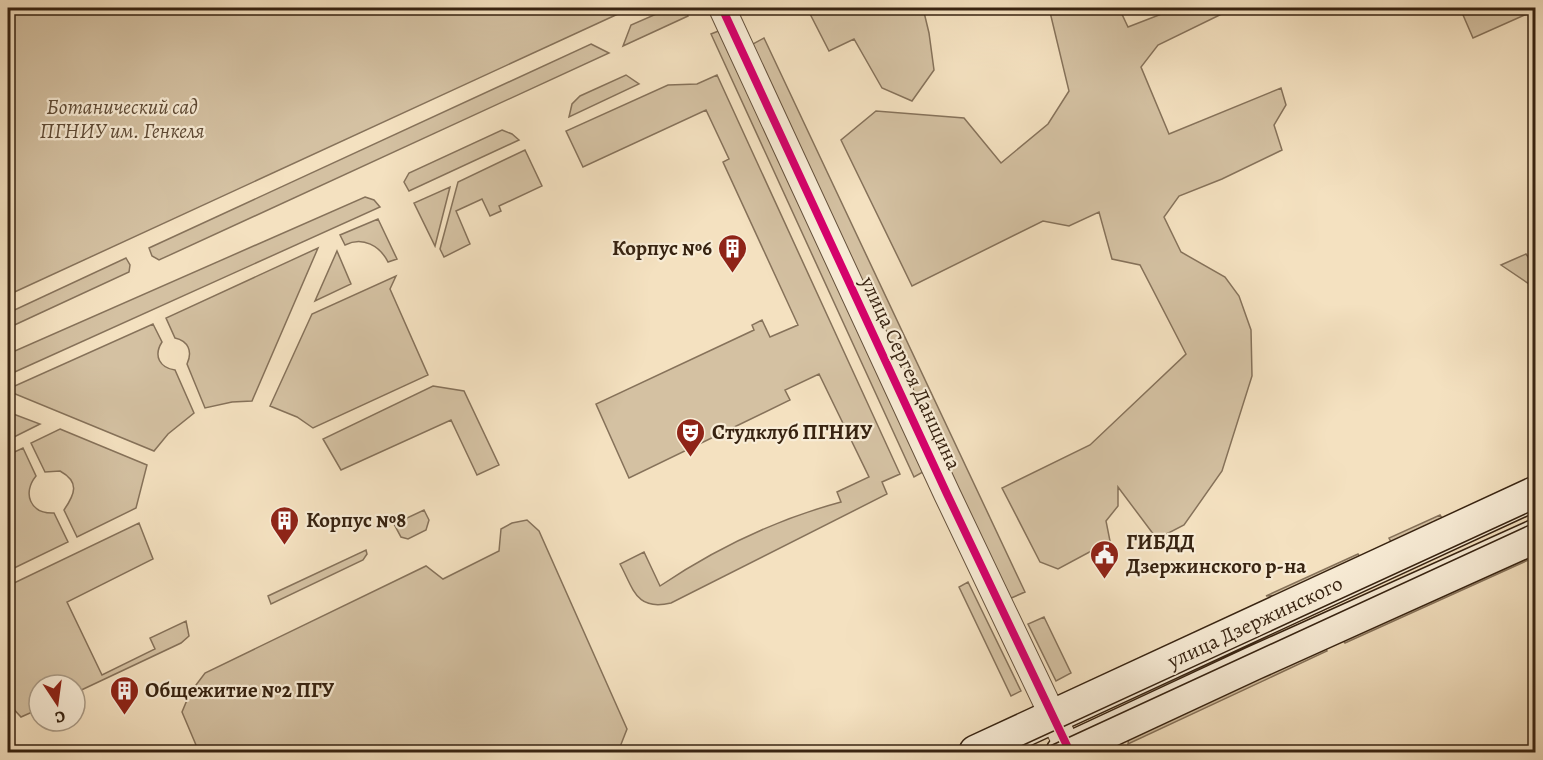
<svg xmlns="http://www.w3.org/2000/svg" width="1543" height="760" font-family="Alegreya,serif">
<rect width="100%" height="100%" fill="#f4e1c0"/>
<filter id="stains"><feTurbulence type="fractalNoise" baseFrequency=".00333" numOctaves="4"/><feColorMatrix values="0 0 0 0 .2 0 0 0 0 .09 0 0 0 0 .02 0 0 0 .5 -.17"/></filter>
<radialGradient id="worn" r=".72"><stop offset=".6" stop-color="#630" stop-opacity="0"/><stop offset="1" stop-color="#630" stop-opacity=".3"/></radialGradient>
<path fill="#d4c1a2" stroke="#86725a" stroke-width="1.5" d="M8,8H631L8,295Z
M670,8H685L688,16L623,46L631,25Z
M807,8H923L929,33L934,70L912,101L882,88L854,39L829,51Z
M1049,8H1119L1128,27L1177,8H1234L1158,45L1141,67L1169,134L1281,88L1286,105L1274,125L1282,150L1222,179L1179,196L1164,217L1181,252L1225,277L1239,296L1251,330L1252,376L1222,471L1184,525L1157,539L1118,487V506L1106,521L1110,541L1058,569L1040,562L1002,488L1090,445L1186,354L1140,265L1112,259L1099,212L1069,226L1043,221L912,286L841,140L876,111L964,118L1001,163L1048,124L1069,91Z
M1460,8H1535L1536,10L1473,38Z
M721,30L923,472L914,477L711,34Z
M764,38L1025,592L1009,599L751,45Z
M591,44L609,53L159,260L152,256L149,248Z
M626,75L639,84L569,117L572,104L580,96Z
M717,75L900,474L882,482L887,494L671,603C636,611 634,590 620,564L644,552L660,586C715,549 778,519 841,502L837,492L869,477L819,374L785,390L790,400L629,478L596,404L754,330L752,325L762,320L770,337L798,325L723,162L729,159L706,110L583,167L566,131L668,85L697,84Z
M502,130L512,134L519,140L409,191L404,182L409,173Z
M525,150L542,186L499,206L501,211L490,216L482,199L456,211L470,244L444,257L440,249L458,182Z
M450,187L435,246L414,203Z
M365,197L374,200L380,207L8,375V354Z
M378,219L397,259L388,262C380,246 363,236 345,245L340,235Z
M318,248L252,401L232,402L205,408L187,364C193,351 188,341 175,338L166,318Z
M337,251L351,284L315,301Z
M1526,254L1535,267V288L1501,265Z
M126,258L130,265L129,272L8,328V313Z
M396,276L390,289L428,375L313,428L297,417L270,406L312,314Z
M153,324L162,342C153,356 160,368 175,370L194,413L168,434L154,451L8,391V389Z
M433,386L464,391L499,465L477,475L451,420L341,470L323,439Z
M8,412L40,424L8,440Z
M60,429L147,465L136,508L77,537L64,510C75,494 80,482 60,471L45,472L31,443Z
M23,448L36,476C22,493 30,514 54,513L68,542L8,571V455Z
M424,510L429,520L426,530L408,539L401,537L394,524Z
M1440,515L1442,518L1441,524L1391,542L1389,538Z
M527,520L539,531L627,729L618,752H199L182,712L190,693L205,673L426,566L443,579L499,551L501,529L512,523Z
M139,523L153,559L67,602L102,675L155,649L150,638L186,621L189,636L181,643L75,693V685H39V709L21,717L9,704L11,697L14,583Z
M366,550L367,554L363,560L271,604L268,596Z
M1358,554L1360,557L1290,595L1266,596Z
M1535,555V557L1345,643L1342,638L1507,563Z
M968,582L1021,691L1011,696L959,587Z
M1044,617L1071,673L1056,681L1028,624Z
M1324,645L1327,651L1128,744L1129,737Z"/>
<g fill="none" stroke-linecap="round" stroke-linejoin="round">
<defs>
<path id="street" d="M722,8L947,494L1070,752"/>
<path id="secondary" d="M976,752L1536,493
M1063,752L1254,663L1536,536"/>
</defs>
<use href="#street" stroke="#66523d" stroke-width="28"/>
<use href="#secondary" stroke="#372311" stroke-width="36"/>
<use href="#street" stroke="#f8ecd6" stroke-width="26"/>
<use href="#secondary" stroke="#f8ecd6" stroke-width="33"/>
<path stroke="#372311" stroke-width="1.5" d="M1008,752L1536,509
M1037,752L1536,522"/>
<defs>
<path id="cycleway" d="M722,8L947,494L1070,752"/>
</defs>
<use href="#cycleway" stroke="#f8ecd6" stroke-width="11"/>
<use href="#cycleway" stroke="#d6006c" stroke-width="8"/>
</g>
<defs>
<symbol id="building-pin" viewBox="-11 -11 22 30"><path d="M0 17L-7.5 6A9.5 9.5 0 1 1 7.5 6Z" fill="#8f2418" stroke="#f8ecd6"/><path d="M-4-6H4V6H1V3H-1V6H-4ZM-2.5-4.3h1.7v1.8h-1.7ZM.8-4.3h1.7v1.8H.8ZM-2.5-1h1.7V.8h-1.7ZM.8-1h1.7V.8H.8Z" fill="#fff"/></symbol>
<symbol id="theatre-pin" viewBox="-11 -11 22 30"><path d="M0 17L-7.5 6A9.5 9.5 0 1 1 7.5 6Z" fill="#8f2418" stroke="#f8ecd6"/><path d="M-5-5.5Q0-4 5-5.5V0Q5 5 0 6Q-5 5-5 0ZM-3.3-2.5H-1v1.5H-3.3ZM1-2.5H3.3v1.5H1ZM-2.8 1Q0 5.5 2.8 1Z" fill="#fff"/></symbol>
<symbol id="civic-pin" viewBox="-11 -11 22 30"><path d="M0 17L-7.5 6A9.5 9.5 0 1 1 7.5 6Z" fill="#8f2418" stroke="#f8ecd6"/><path d="M-.6-6.5H3V-4.5H.6V-3L4-1V1h2V6H-6V1h2V-1L-.6-3ZM-1.2 2.5V6h2.4V2.5Z" fill="#fff"/></symbol>
</defs>
<g fill-rule="evenodd">
<use href="#building-pin" x="716" y="232" width="33" height="45"/>
<use href="#theatre-pin" x="674" y="416" width="33" height="45"/>
<use href="#building-pin" x="268" y="504" width="33" height="45"/>
<use href="#civic-pin" x="1088" y="538" width="33" height="45"/>
<use href="#building-pin" x="108" y="674" width="33" height="45"/>
</g>
<g text-anchor="middle" stroke-width="4.5" stroke-linejoin="round" paint-order="stroke">
<g font-size="21" font-style="italic" fill="#5e4a35" stroke="#f8ecd6">
<text x="122" y="114">Ботанический сад<tspan x="122" dy="24">ПГНИУ им. Генкеля</tspan></text>
</g>
<g font-size="21" font-weight="bold" fill="#372311" stroke="#f8ecd6" text-anchor="start">
<text x="712" y="255" text-anchor="end">Корпус №6</text>
<text x="712" y="439">Студклуб ПГНИУ</text>
<text x="306" y="527">Корпус №8</text>
<text x="1126" y="549">ГИБДД<tspan x="1126" dy="24">Дзержинского р-на</tspan></text>
<text x="145" y="697">Общежитие №2 ПГУ</text>
</g>
<g font-size="21" fill="#372311" stroke="#f8ecd6">
<text transform="translate(911 373) rotate(65)" y="7">улица Сергея Данщина</text>
<text transform="translate(1255 622) rotate(-25)" y="7">улица Дзержинского</text>
</g>
</g>
<rect width="1543" height="760" fill="none" stroke="#f4e1c0" stroke-width="30"/>
<rect x="9" y="9" width="1525" height="742" fill="none" stroke="#372311" stroke-width="3"/>
<rect x="15" y="15" width="1513" height="730" fill="none" stroke="#372311" stroke-width="1.5"/>
<g transform="translate(57 703) rotate(167)"><circle r="28" fill="#f8ecd6" stroke="#ab9c87" stroke-width="1.5"/>
<path d="M0-4.5L10 22L0 15L-10 22Z" fill="#8f2418"/>
<text y="-9" font-size="16" font-weight="bold" text-anchor="middle" fill="#372311">С</text>
</g>
<rect width="100%" height="100%" filter="url(#stains)"/>
<rect width="100%" height="100%" fill="url(#worn)"/>
</svg>
